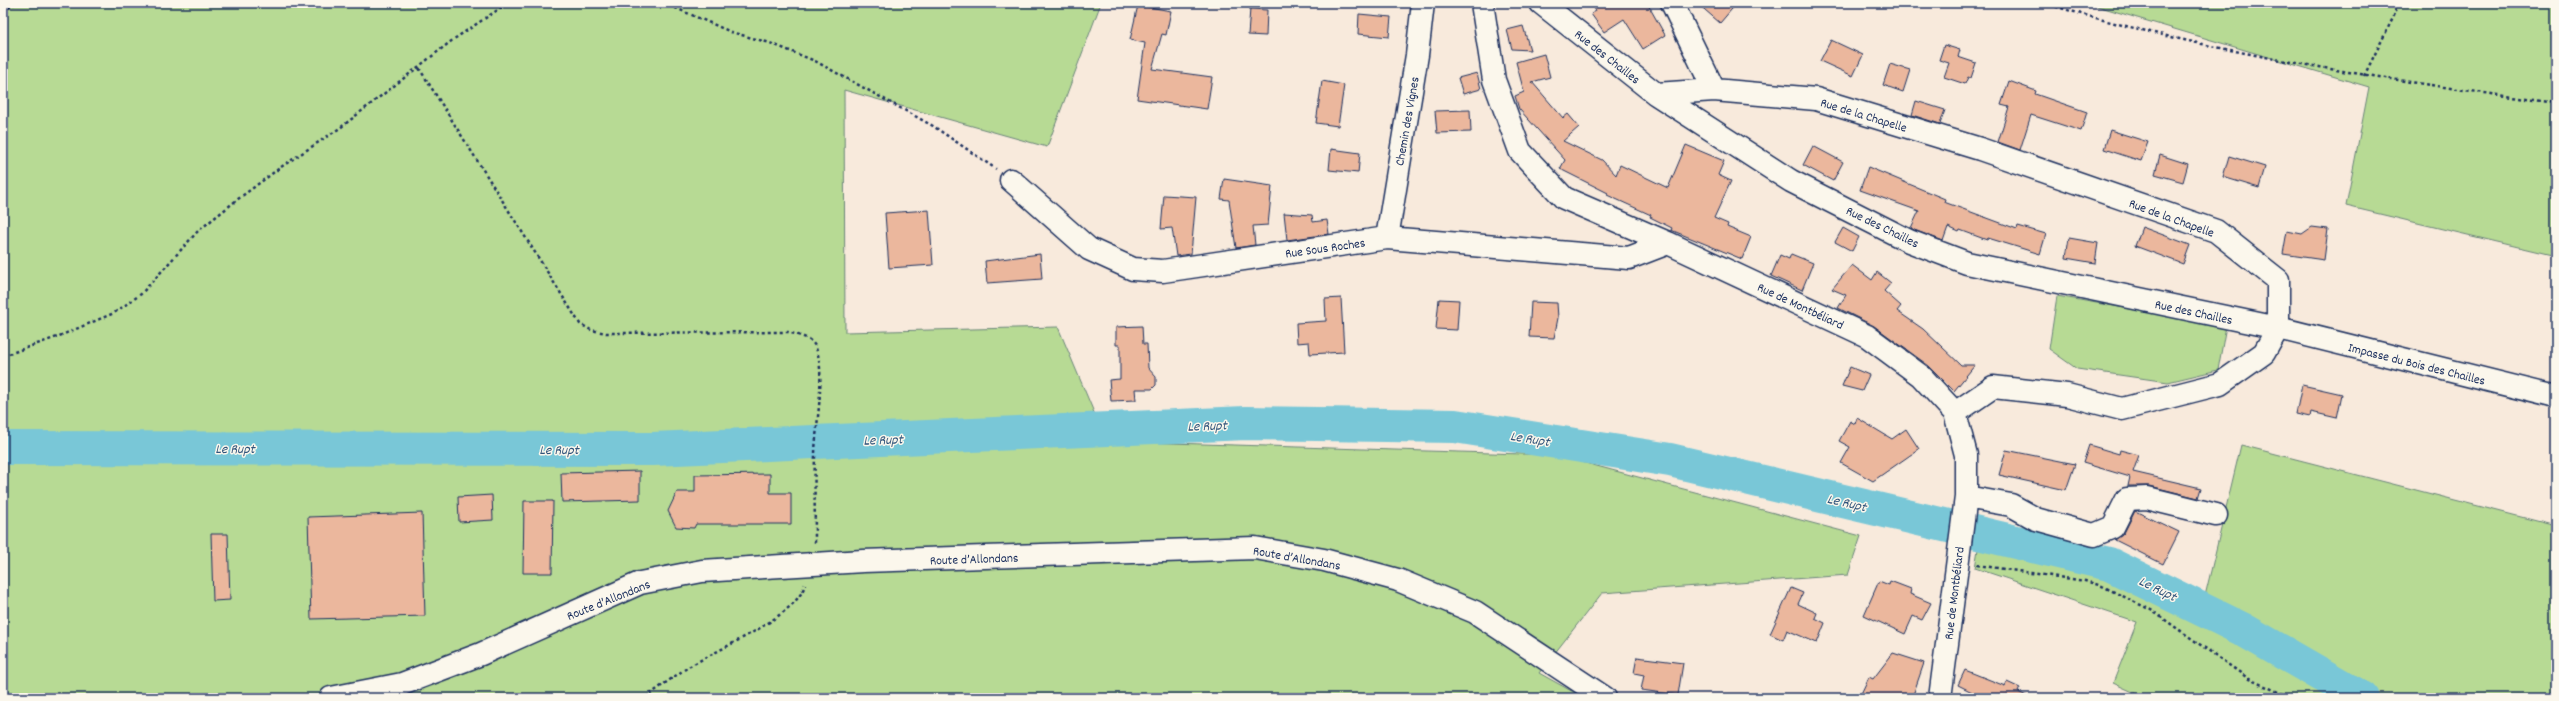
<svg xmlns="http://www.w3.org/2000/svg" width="2559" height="701" font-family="Dekko,sans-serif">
<rect width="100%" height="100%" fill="#f8eadc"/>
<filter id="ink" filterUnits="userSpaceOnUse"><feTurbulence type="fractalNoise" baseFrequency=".025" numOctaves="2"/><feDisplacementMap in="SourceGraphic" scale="8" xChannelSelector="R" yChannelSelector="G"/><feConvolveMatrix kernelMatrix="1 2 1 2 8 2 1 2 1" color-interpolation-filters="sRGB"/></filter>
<g filter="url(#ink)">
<path fill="#b7da94" stroke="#698479" d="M3,3H1101L1047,147L844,90L845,332L1058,327L1106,441L1555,455L1861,536L1848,575L1602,593L1539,673L1584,698H3Z
M2087,3H2556V256L2346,206L2369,87Z
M2057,296L2226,326L2218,370L2168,382L2077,369L2049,349Z
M2241,445L2556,526V698H2355L2200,617Z
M1978,549L2077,566L2112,579L2157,600L2334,698H2146L2113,683L2137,622L1975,568Z"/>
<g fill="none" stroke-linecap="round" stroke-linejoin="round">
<path stroke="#79c7d7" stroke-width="34" d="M3,448L653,449L1246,423L1455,426L1670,460L2109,564L2242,629L2362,698"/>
</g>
<path fill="#ebb79d" stroke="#1b2f5e" d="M1591,3H1647L1665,35L1643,49L1624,19L1604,32L1591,14L1596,11Z
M1697,3H1737L1720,23Z
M1138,5L1171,11L1166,35L1162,34L1152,69L1212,77L1207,109L1137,99L1145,43L1130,40Z
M1250,9L1267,10L1266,36L1248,35Z
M1359,14L1391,17L1389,37L1358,34Z
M1523,26L1530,50L1512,49L1507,30Z
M1831,40L1863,55L1853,76L1820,61Z
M1944,45L1960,50L1958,57L1976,63L1971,78L1968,77L1965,84L1944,77L1949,63L1939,60Z
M1544,54L1550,77L1532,82L1563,118L1568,114L1579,127L1563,141L1602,160L1616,175L1620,165L1668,188L1686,145L1724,161L1718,175L1731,181L1714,218L1728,224L1727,227L1751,237L1742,259L1671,230L1672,228L1650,217L1651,215L1607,195L1608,193L1560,169L1565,160L1519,109L1515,96L1524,92L1516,62Z
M1890,64L1910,70L1903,92L1883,85Z
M1477,73L1481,89L1463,94L1458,78Z
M1322,81L1344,85L1338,126L1316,123Z
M2009,81L2036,91L2035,94L2087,112L2081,131L2031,115L2020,150L1998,142L2009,107L2001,105Z
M1916,101L1945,110L1940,124L1912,115Z
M1470,110L1471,132L1437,133L1435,111Z
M2110,130L2148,142L2141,161L2104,149Z
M1813,146L1843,162L1833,181L1803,165Z
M1331,149L1360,153L1358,173L1329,170Z
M2160,155L2188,164L2183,182L2155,174Z
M2229,156L2265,167L2259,188L2223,177Z
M1868,167L1945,199L1944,202L2017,229L2018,226L2046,234L2040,254L1988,238L1987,240L1960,230L1959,232L1948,227L1943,241L1914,230L1911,228L1919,211L1860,190Z
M1224,179L1272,186L1268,225L1253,226L1255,245L1236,248L1229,200L1221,199Z
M1164,195L1196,197L1191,254L1176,256L1172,228L1161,229Z
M929,210L933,265L889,268L885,213Z
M1284,213L1312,215L1313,222L1327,220L1329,234L1287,240Z
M2142,227L2190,245L2183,264L2135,246Z
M2312,227L2328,229L2324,260L2283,254L2287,231L2302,234Z
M1843,228L1859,237L1852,251L1835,242Z
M2069,238L2098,243L2095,263L2066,258Z
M1040,254L1042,279L987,283L985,261Z
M1791,254L1813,263L1802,290L1771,276L1780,255L1789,259Z
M1852,265L1872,280L1877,272L1891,283L1884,291L1901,306L1897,311L1923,329L1961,365H1975L1954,391L1929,366L1874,326L1838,308L1846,295L1832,289Z
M1341,298L1344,352L1310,354L1309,342L1297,343L1296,323L1326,321L1325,299Z
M1439,299L1459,300L1457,330L1436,329Z
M1531,302L1557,303L1558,318L1554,338L1529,337Z
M1142,326L1143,344H1147L1148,368L1156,377V385L1152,389H1135L1136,400L1111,401L1109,380L1120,379V345H1116V327Z
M1850,367L1869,375L1862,391L1842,386Z
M2302,385L2342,394L2337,418L2311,412L2310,417L2296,414Z
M1857,418L1892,439L1906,429L1919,449L1873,481L1841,463L1850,447L1839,441L1850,421L1855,424Z
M2089,445L2119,454L2120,450L2139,455L2133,472L2201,488L2198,498L2150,486H2128L2130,477L2083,463Z
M2006,450L2075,464L2066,490L1999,475Z
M640,471V500L562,502L561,473Z
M770,474V493H791V524H696L694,528L676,527L668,511L677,492H695V475Z
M492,495L493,520L459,522L458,497Z
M524,501H553L552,573H523Z
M2135,511L2179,532L2163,564L2115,540L2124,533Z
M422,513L425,616L311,619L308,517Z
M211,534H228L230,600L213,601Z
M1879,581L1889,585L1890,581L1911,589L1910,594L1931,603L1922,620L1913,616L1905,634L1864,615Z
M1791,588L1803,593L1798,604L1817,613L1815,618L1825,623L1817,643L1787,630L1783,640L1770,634Z
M1893,653L1924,663L1912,698H1859L1869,677L1873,679Z
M1637,657L1683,663L1678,695L1641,690L1644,675L1634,673Z
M1965,670L2005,686L2007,682L2020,688L2018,692L2031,698H1970L1972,692L1958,685Z"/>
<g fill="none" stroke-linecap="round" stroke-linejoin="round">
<defs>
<path id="minor" d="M1482,3L1494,80L1520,151L1564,198L1668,243L1867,336L1921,376L1955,413L1966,455V497L1940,698
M1541,3L1656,94L1791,181L1909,241L1967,263L2278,328L2556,397
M1672,3L1714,90
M1656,94L1714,90L1816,99L1980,149L2216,231L2278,280V328L2264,353L2220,384L2122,409L2067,395L1993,387L1955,413
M1011,180L1089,249L1133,269L1163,271L1387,238L1629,258L1668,243
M1387,238L1417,55L1423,3
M1966,497L2011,505L2036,519L2094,535L2113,527L2127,499L2147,498L2216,515"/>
<path id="major" d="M331,698L402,684L481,654L640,583L702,571L863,561L1255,548L1324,560L1398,580L1475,612L1605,698"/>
</defs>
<use href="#minor" stroke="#1b2f5e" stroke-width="25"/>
<use href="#major" stroke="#1b2f5e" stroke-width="25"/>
<path stroke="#1b2f5e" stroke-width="2.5" stroke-dasharray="3 3" stroke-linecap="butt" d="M664,3L731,32L770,43L815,61L933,126L996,169
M2044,3C2211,54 2383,79 2556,103
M3,11L16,3
M419,68L580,324L591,330L606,333L788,332C797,335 810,337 815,346C827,371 815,427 815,456C814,485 815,515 815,545
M2364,76L2394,16L2397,3
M3,356L57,337L114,313L141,294L198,231L238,199L281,167L340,128L454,39L508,3
M1977,565L2085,581L2102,586L2151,610L2249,679L2292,698
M645,698C659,688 673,677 687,668C715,650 798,617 805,584"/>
<use href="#minor" stroke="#fbf7ec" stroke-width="22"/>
<use href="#major" stroke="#fbf7ec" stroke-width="22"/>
</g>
</g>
<g text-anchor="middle" stroke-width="3" stroke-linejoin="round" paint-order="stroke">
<g font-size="13" fill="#1b2f5e" stroke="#fbf7ec">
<text transform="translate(1608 56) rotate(38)" y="5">Rue des Chailles</text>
<text transform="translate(1864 114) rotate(17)" y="5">Rue de la Chapelle</text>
<text transform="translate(1406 121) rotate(-80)" y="5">Chemin des Vignes</text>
<text transform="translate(2172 217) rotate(20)" y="5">Rue de la Chapelle</text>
<text transform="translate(1883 226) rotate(26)" y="5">Rue des Chailles</text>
<text transform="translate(1325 247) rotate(-8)" y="5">Rue Sous Roches</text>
<text transform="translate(1801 305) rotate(25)" y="5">Rue de Montbéliard</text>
<text transform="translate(2194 311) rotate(12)" y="5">Rue des Chailles</text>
<text transform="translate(2417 363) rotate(14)" y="5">Impasse du Bois des Chailles</text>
<text transform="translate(1297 557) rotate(10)" y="5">Route d’Allondans</text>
<text transform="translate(974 558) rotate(-2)" y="5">Route d’Allondans</text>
<text transform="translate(1953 593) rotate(-83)" y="5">Rue de Montbéliard</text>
<text transform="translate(608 599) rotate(-22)" y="5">Route d’Allondans</text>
</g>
<g font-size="14" font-style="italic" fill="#32557c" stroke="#fbf7ec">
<text transform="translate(1207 425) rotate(-2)" y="5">Le Rupt</text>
<text transform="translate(1530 438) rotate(9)" y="5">Le Rupt</text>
<text transform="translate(883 439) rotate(-2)" y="5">Le Rupt</text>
<text x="235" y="453">Le Rupt</text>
<text x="559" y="454">Le Rupt</text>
<text transform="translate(1847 502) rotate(13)" y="5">Le Rupt</text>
<text transform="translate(2158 588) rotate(26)" y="5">Le Rupt</text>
</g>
</g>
<rect width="2559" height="701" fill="none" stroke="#fbf7ec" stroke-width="16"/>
<rect x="8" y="8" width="2543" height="685" fill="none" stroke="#1b2f5e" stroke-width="1.5" filter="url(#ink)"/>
</svg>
